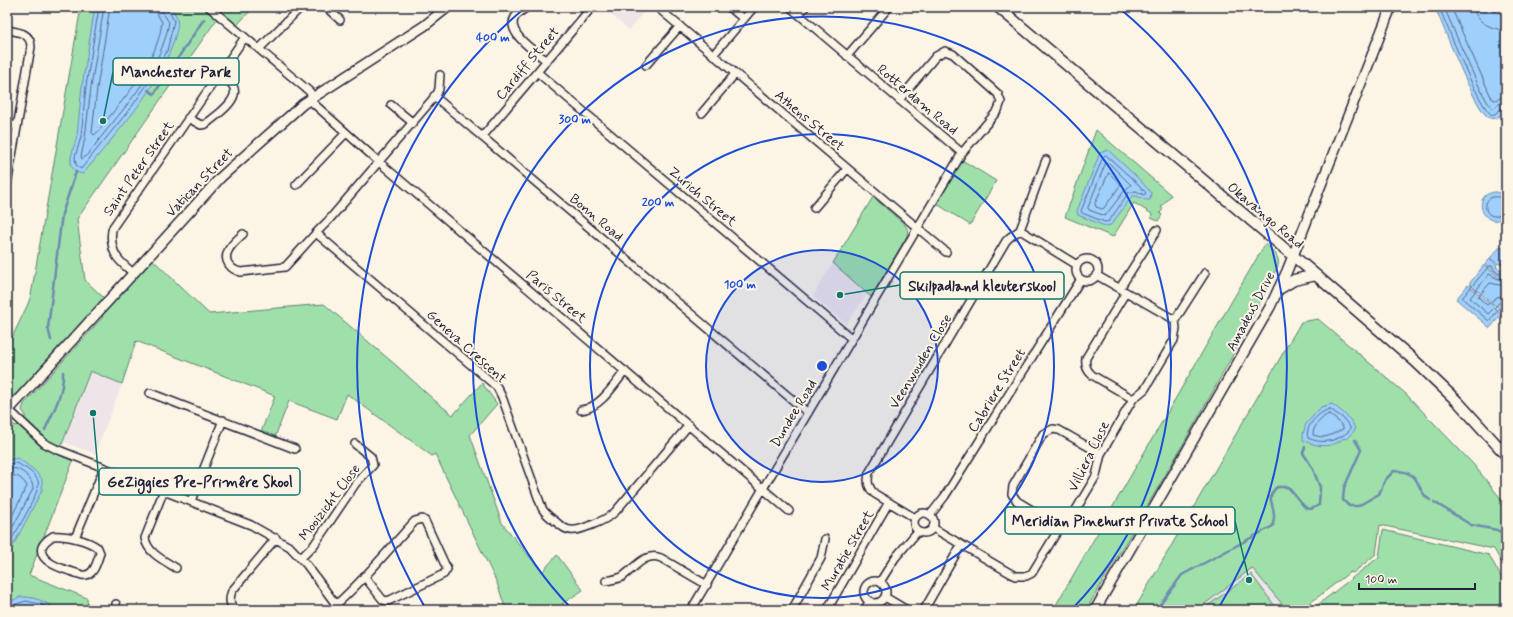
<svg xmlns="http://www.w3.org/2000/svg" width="1513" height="617" font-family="Mynerve,sans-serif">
<rect width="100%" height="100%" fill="#fcf5e5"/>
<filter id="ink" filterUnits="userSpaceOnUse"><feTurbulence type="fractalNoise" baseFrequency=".025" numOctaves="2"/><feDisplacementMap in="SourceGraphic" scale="8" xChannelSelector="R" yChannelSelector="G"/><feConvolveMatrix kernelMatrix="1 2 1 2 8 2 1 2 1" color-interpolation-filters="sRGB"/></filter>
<g filter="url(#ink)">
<path fill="#eee5e9" d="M603,7H641L645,10L629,30L603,8Z
M833,263L868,294L846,324L813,296Z
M90,371L122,384L95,454L63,442Z
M1252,568L1287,610H1197L1220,592Z"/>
<path fill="#9fe0aa" stroke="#608172" d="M81,7H202L217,19L77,219L85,280L104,298L17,394L12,396H7V348L28,304L31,295Z
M216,7H254L237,25Z
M1096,130L1171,195L1161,207L1163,209L1160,213L1162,215L1158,221L1151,218L1152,214L1134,203L1113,237L1065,217Z
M962,160L996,181L970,225L937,204Z
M873,197L903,223C908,228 909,232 906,238L871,297L833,263Z
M1265,244C1273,251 1280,255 1278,266C1221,385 1152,497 1086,610H1053Z
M152,259L209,314L324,304L398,367L434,400L453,415L482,383L497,404L470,435L502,523L542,572L557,555L583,590L562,604L565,610H506L497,583L435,454L432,456L347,394L337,419L289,401L275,437L261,432L275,396L136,341L122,384L90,371L61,447L49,441L24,418L26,416L22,410L24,404L103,317L101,315Z
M1318,319L1406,394L1473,464L1506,505V570L1494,549L1380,525L1376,554L1353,573L1350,572L1301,610H1287L1252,568L1197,610H1181L1177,608L1175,610H1134L1301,322Z
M10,423L16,426L18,425L46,449L73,461L29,575L87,598L88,610H7V424Z
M1383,530L1489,555L1506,586V610H1311L1379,557Z
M1251,574L1278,610H1202Z"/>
<path fill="#9fcffb" stroke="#6d8aae" d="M95,7H168C173,10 176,13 177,19C179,24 176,32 175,37C161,87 115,134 83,174L76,172L71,166V157L77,136L82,86Z
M1435,7H1485L1506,16V110C1502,114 1495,122 1488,117C1475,109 1443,26 1435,7Z
M1108,150L1141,181L1151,193L1150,200C1143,201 1139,195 1132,196L1111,225L1105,226L1078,215L1077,211L1100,153Z
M1496,192L1502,194L1506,197V215C1485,235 1468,193 1496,192Z
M1501,246L1506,250V282L1485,264L1490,259L1497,265L1496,267L1500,270L1504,266L1500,263L1498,264L1490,258Z
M1484,265L1506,284V308L1503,312L1469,284Z
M1468,285L1502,314L1490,328L1456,299Z
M1332,404C1340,410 1354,420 1355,430L1346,439L1344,438C1331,449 1317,447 1303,440V434L1306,424L1321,407Z
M18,458L34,470L42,479V490L13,546L7,548V460Z
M20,597C33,596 47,602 57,610H7V603Z"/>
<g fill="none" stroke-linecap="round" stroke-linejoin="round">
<path stroke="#546788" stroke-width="1" d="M99,7L86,86L81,137L75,157L76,165L81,169L133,105L157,70L167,51L174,21L167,7
M104,7L91,87L85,138L81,157L82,159C90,154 96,143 102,136C129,102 162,66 169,22L162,12V7
M110,7L97,88L92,133L94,135C100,131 105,122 110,116C132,89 158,58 162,22L157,14L156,7
M1439,7C1447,25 1479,108 1492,115C1498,113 1501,107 1506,107
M1444,7C1451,23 1484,104 1493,109L1500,103L1506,102
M1451,7L1492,99L1495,100L1506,96
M1474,7C1474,22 1493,30 1506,30
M1106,155L1138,184L1146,193L1144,195L1136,191L1129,192L1109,221L1105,222L1082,213L1081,211L1103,157Z
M1106,163H1109L1131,185L1125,190L1105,216L1089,210L1088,208Z
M1109,173L1121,184L1104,208L1102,209L1096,207L1095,204Z
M1506,200C1502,199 1499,196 1494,197C1483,198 1483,215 1494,216C1499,217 1502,213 1506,213
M1506,270L1502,273L1499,274L1494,270L1492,266H1489L1462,298L1489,321L1499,309L1506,306
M1506,277L1498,279L1489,274L1470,298L1488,314L1499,303L1506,301
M1506,284L1499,285L1490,283L1478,297L1487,305L1497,297L1506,295
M1330,409L1343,418L1350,427V430C1338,441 1323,445 1308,438C1304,426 1320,411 1330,409Z
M1329,414L1339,422L1343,427V429C1331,434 1328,440 1313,435C1312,428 1322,416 1329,414Z
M7,464L17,463C24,467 35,473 38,481C39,483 38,488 37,490C35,498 13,541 7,544
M7,469C10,469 14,468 17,469C25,472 33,480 33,489L7,538
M7,475C16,475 22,477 27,486L7,526
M7,607L26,601L40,604L51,610"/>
<path stroke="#6d8aae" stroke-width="2.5" d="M238,7V8
M148,90L154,94L204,19
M51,340L48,328L62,214L76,172
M45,430C53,412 64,393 63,372
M1355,440L1361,450L1344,488L1343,500L1349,506H1358L1379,494L1385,480L1394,471C1424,471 1414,490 1430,500
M1434,502L1471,525L1497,530L1506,535
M1156,610L1182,575L1273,526C1273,523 1274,519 1274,516C1274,503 1265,498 1277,487H1288L1302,504L1306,508L1311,509L1319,505L1320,487L1312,467L1303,453L1305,447"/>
<defs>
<path id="minor" d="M209,7L310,92L313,103L379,162L789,511
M326,7L340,20
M527,7C523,10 518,13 515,17C505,33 536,52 547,61
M657,7L946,252
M729,7L744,19
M790,7L962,153
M799,15L805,7
M7,30C19,32 31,33 31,47L7,185
M259,49L301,7
M713,55L754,7
M847,56L889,7
M646,65L680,26
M537,72L852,339
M440,75L439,89L437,94L328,221L316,233L497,387L502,397L542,508C545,514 550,517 555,521C570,535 576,531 594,524C602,521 609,517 615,512L689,425
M434,96L808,413
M391,105L412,122
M702,113L735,74
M188,118L201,125L206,124C215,116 241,100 233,86C230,81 224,77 219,74
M7,124L17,126
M482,137L592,7
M296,185L346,133
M814,208L847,169
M1020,230L1077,265
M243,234C238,239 231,244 228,251C223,261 231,270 241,272L285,267L316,233
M1076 270a11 11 0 1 1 22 0a11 11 0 1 1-22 0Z
M133,273C122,263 114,258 112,243C111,237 111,232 113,227L245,37
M1096,275L1175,320
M1120,288L1157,230
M1126,292L1086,358C1085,365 1086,370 1092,375L1133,399
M150,393L295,449
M9,410L44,443L56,449L251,525L290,547L306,564L340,610
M581,410C600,408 614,385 625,371
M164,490L145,538C147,553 165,561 176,568
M191,501L223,420
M914 523a10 10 0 1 1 20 0a10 10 0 1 1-20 0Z
M931,514L945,496L1081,279
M915,518L875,494C868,488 867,482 869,473L1006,241L1010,237L1020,230L1046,160
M1060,527L1017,501L1012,494L1013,486L1043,434L1053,429L1059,430L1101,454
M933,528L1015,576H1026L1032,573L1060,527L1074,513L1096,476L1101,454L1133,399L1145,389L1174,340L1176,328L1175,320L1205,273
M53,536C65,535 88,540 98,548L100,553C97,562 94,577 82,575C71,571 37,564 42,547C44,542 48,539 53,536Z
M75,538L104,468
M301,558L314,545L356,483L373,465L371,457L355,444
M606,581C611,580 617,579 622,577C634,569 645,551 661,558L707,585
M864 592a11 11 0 1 1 22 0a11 11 0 1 1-22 0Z
M880,582L895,558L918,531
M885,597L907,610
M116,604L117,610
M234,610C229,604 229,598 232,591L276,538
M330,610C361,584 388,550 415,521L422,519L425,521L447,569L444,574L388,601L383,600L364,576
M691,610L962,153L998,110L1001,102L998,94L953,54L945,51L936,56L899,100
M792,610L821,558L825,539
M827,610L889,502
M864,610L870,601
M924,610L961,545"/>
<path id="tertiary" d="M7,412L221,177L303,104L424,26L448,7
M1095,610L1270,307L1287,271L1391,7"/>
<path id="secondary" d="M998,7L1310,270L1415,361L1459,403L1506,455
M1279,289L1294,280L1316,275"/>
</defs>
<use href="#minor" stroke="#22223b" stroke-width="10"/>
<use href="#tertiary" stroke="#22223b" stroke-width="12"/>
<use href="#secondary" stroke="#22223b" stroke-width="13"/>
<use href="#minor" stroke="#fcf5e5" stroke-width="7"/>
<use href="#tertiary" stroke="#fcf5e5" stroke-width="9"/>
<use href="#secondary" stroke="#fcf5e5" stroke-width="10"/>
</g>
</g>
<circle cx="822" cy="366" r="116" fill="#1d4ed8" fill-opacity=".12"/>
<g fill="none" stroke="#1d4ed8" stroke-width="2">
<circle cx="822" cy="366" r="116"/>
<circle cx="822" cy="366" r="232"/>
<path d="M571 608A349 349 0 1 1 1073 608"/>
<path d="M426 609A465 465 0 0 1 526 7M1118 7A465 465 0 0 1 1218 609"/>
</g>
<g text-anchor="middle" stroke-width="4" stroke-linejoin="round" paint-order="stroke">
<g font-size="14" fill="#22223b" stroke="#fcf5e5">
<text transform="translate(527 63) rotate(-50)" y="5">Cardiff Street</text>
<text transform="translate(918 99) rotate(40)" y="5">Rotterdam Road</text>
<text transform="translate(810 120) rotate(40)" y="5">Athens Street</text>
<text transform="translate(138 168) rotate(-55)" y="5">Saint Peter Street</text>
<text transform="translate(199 182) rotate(-46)" y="5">Vatican Street</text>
<text transform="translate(703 196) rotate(40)" y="5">Zurich Street</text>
<text transform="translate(1266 215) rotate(40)" y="5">Okavango Road</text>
<text transform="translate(597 217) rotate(40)" y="5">Bonn Road</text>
<text transform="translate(557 296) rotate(40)" y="5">Paris Street</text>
<text transform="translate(1250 311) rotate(-62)" y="5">Amadeus Drive</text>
<text transform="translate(467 346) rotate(42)" y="5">Geneva Crescent</text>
<text transform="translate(920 361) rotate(-59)" y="5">Veenwouden Close</text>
<text transform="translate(996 390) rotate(-58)" y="5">Cabriere Street</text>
<text transform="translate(793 413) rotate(-59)" y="5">Dundee Road</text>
<text transform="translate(1088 456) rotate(-64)" y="5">Villiera Close</text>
<text transform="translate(329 502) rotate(-53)" y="5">Mooizicht Close</text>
<text transform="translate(847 550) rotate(-60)" y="5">Muratie Street</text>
</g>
</g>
<circle cx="822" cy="366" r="6" fill="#1d4ed8" stroke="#fcf5e5" stroke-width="2"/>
<g font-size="12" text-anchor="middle" font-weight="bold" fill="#1d4ed8" stroke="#fcf5e5" stroke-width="4" stroke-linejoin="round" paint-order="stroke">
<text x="493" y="41">400 m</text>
<text x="575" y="123">300 m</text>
<text x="658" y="206">200 m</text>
<text x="740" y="288">100 m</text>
</g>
<path fill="none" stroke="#0f766e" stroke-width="1.5" d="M103 121L113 72M840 295L900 285M93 413L99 482M1249 580L1235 521"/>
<g fill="#0f766e" stroke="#fcf5e5" stroke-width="1.5">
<circle cx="103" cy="121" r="4"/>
<circle cx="840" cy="295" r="4"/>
<circle cx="93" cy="413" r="4"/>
<circle cx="1249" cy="580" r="4"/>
</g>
<g fill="#fcf5e5" stroke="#0f766e" stroke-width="1.5">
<rect x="113" y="58" width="126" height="27" rx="4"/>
<rect x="900" y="272" width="164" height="27" rx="4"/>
<rect x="99" y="468" width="201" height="27" rx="4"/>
<rect x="1005" y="507" width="230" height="27" rx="4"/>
</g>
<g font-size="15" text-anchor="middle" font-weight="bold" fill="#22223b">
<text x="176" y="77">Manchester Park</text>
<text x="982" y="291">Skilpadland kleuterskool</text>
<text x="200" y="487">GeZiggies Pre-Primêre Skool</text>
<text x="1120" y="526">Meridian Pinehurst Private School</text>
</g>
<rect width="1513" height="617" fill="none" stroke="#fcf5e5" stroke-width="24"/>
<rect x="12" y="12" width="1489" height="593" fill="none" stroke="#22223b" stroke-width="1.5" filter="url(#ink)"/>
<path d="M1359 583v6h116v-6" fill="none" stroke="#22223b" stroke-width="2"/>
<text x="1365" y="583" font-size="12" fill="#22223b" stroke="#fcf5e5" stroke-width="3" paint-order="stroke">100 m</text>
</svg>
